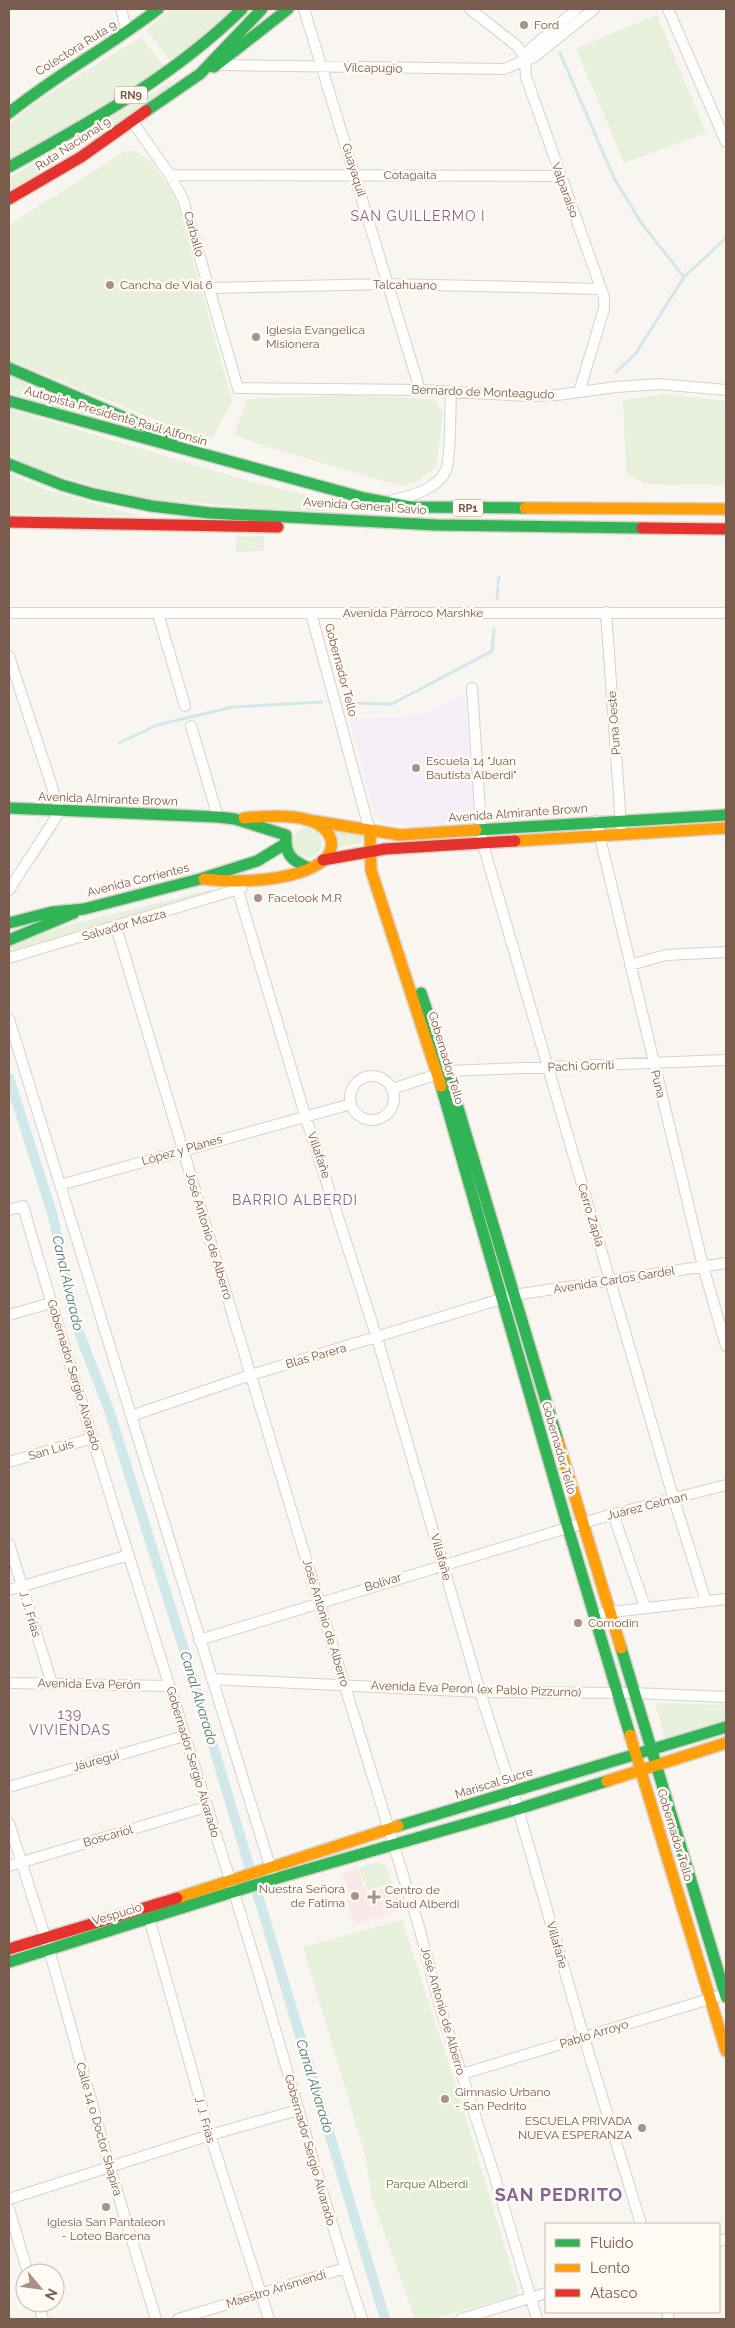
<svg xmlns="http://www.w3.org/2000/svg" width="735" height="2328" font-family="Raleway,sans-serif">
<rect width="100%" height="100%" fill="#f9f5f0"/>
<path fill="#f6eef6" d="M464,694L475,821L416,827L385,823L375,815L350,720L422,715Z"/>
<path fill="#fae9e9" d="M358,1868L366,1894L393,1885L402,1910L354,1926L347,1901L351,1899L342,1873Z"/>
<path fill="#e7f0db" d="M171,9H232L172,63L146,30Z
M657,15L706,133L624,163L576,48Z
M141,37L165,68L9,160V125L37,101Z
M180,76L151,103L9,193V178Z
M127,150L139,153L151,162L175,195L232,401L213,437L193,435L9,360V225Z
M9,376L145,435L9,392Z
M663,394L726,401V485L645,484L626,473L623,400Z
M345,395L433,399L443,412L436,467L416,482L401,486L257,444L234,434L248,399Z
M9,409L248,481L364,508V511H296L133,498L35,468L9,455Z
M9,473L47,490L140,516L9,514Z
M264,536V551L236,552V537Z
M333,828L360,835L362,838L361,843L338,848V837Z
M292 843a15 15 0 1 1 30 0a15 15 0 1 1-30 0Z
M210,890L215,891L9,951V946L14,943L69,925Z
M655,1703L726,1705V1720L665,1738Z
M377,1862L387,1866L392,1883L368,1891L359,1868Z
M402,1920L459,2095L518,2290V2295L433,2319H415L372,2198L365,2155L303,1947Z"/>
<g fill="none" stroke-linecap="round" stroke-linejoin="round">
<path stroke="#d0e8ea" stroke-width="3" d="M560,53L614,178L642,224L684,277
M616,372L636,353L684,277L726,238
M498,583L499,577
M497,599L498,587
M344,703L392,704L492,651L494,630
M119,743L157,725L233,707L322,702
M35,859L55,828"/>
<path stroke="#d0e8ea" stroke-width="10" d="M9,1078L53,1216L75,1322L109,1410L194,1682L385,2319"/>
<defs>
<path id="street" d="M121,9L127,32
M304,9L420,390
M470,9L517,46L525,59L526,77L604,297V309L579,392
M668,9L726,142
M525,59L529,50L577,9
M218,65L504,69L534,57L594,9
M132,121L170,175L183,199L238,388L420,390L526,396L557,395L616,387L659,384L726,390
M170,175L560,176
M209,288L388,284L601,289
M393,500C412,496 438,489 446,470C451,459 450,407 451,392
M606,612L621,825
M9,613H726
M311,613L370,832
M158,614L185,706
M9,656L60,811L9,890
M472,688L482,841L674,1500L706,1601
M191,726L218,817
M596,821L703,1266L726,1346
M238,891L305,1115L377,1338L480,1692L518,1809L582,2031L641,2224
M116,927L319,1602L419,1927L441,2010L494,2174L537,2319
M9,958L242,888
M630,965L666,955L726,952
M9,1019L273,1876
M350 1098a22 22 0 1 1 44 0a22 22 0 1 1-44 0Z
M392,1089L447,1071L726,1060
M60,1185L351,1104
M9,1210L23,1206C96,1459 178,1709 255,1961C291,2080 323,2201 362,2319
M9,1315L51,1303
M131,1416L251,1375L514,1295L726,1263
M9,1462L93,1438
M613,1514L645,1607
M9,1544L52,1684
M9,1590L129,1555
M603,1613L726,1599
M199,1640L613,1514L726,1485
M212,1679L480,1692L634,1693L726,1697
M9,1683L169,1686
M9,1787L184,1736
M9,1823L49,1949L110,2168L156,2319
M9,1866L206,1807
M149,1918L210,2135L269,2319
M462,2074L726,1994
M9,2199L210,2135L298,2110
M9,2209L28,2273
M719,2241L726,2239
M38,2303L43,2319
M667,2312L669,2319
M178,2319L345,2268
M461,2319L546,2293"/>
<path id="fast" d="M214,67L288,9
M146,111L200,74L262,9
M9,113C56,75 110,46 158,9
M9,167C92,121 174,76 242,9
M9,368L172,438
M9,401L364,498L411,507L525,508
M9,464L62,485L93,494L151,506L210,513L436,525L642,528
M9,808L218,817L235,819L286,835
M476,830L726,815
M286,837C285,854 292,861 307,867
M9,923L52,912L84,909L200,879L257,861L285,844
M9,940L74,913
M421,993L447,1071L558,1441
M441,1086L568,1528L630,1735
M621,1648L726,1997
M398,1826L726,1727
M9,1962L274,1879L518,1809L607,1781"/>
<path id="slow" d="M525,508L726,509
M314,821L400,835L476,830
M370,832L371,870L441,1086
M515,841L726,828
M204,879C236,883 297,882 324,860C329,856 333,847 331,840C323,810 267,816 244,818
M558,1441L621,1648
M630,1735L726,2051
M607,1781L726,1743
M177,1898L398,1826"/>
<path id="jam" d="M9,199L81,157L146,111
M9,522L278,527
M642,528L726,529
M323,860L385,849L515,841
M9,1949L177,1898"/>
</defs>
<use href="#street" stroke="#d7d1cb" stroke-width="12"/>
<use href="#fast" stroke="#d9d2cb" stroke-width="14"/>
<use href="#slow" stroke="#d9d2cb" stroke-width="14"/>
<use href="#jam" stroke="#d9d2cb" stroke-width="14"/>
<use href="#street" stroke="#fefefd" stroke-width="10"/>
<use href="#fast" stroke="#30b455" stroke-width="11"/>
<use href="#slow" stroke="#ff9f0a" stroke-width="11"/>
<use href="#jam" stroke="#e5322d" stroke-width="11"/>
</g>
<g fill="#a69286" stroke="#fffaf3" stroke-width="2">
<circle cx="524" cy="25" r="5"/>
<circle cx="110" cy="285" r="5"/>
<circle cx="256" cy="337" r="5"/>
<circle cx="416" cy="768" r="5"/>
<circle cx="258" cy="898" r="5"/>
<circle cx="578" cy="1623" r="5"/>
<circle cx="355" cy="1896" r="5"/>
<path d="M371.5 1889.5h5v5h5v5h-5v5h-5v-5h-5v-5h5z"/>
<circle cx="445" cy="2099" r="5"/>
<circle cx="642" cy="2128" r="5"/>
<circle cx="106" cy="2207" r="5"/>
</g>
<g text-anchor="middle" stroke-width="5" stroke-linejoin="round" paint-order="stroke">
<g fill="#fffaf3" stroke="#a28b7f" stroke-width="1">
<rect x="115" y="86.5" width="32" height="17" rx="4"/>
<rect x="453" y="499.5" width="30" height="17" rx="4"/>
</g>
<g font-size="11" font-weight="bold" fill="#7a5c4d">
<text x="131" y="99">RN9</text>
<text x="468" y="512">RP1</text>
</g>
<g font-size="12" fill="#7a5c4d" stroke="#fffaf3" text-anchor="start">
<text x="534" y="29">Ford</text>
<text x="120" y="289">Cancha de Vial 6</text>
<text x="266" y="334">Iglesia Evangelica<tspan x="266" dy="14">Misionera</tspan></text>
<text x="426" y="765">Escuela 14 "Juan<tspan x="426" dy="14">Bautista Alberdi"</tspan></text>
<text x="268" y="902">Facelook M.R</text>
<text x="588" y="1627">Comodín</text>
<text x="345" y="1893" text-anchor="end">Nuestra Señora<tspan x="345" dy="14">de Fatima</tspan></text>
<text x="385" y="1894">Centro de<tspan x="385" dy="14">Salud Alberdi</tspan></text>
<text x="455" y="2096">Gimnasio Urbano<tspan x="455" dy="14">- San Pedrito</tspan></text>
<text x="632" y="2125" text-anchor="end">ESCUELA PRIVADA<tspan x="632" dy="14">NUEVA ESPERANZA</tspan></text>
<text x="106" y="2226" text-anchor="middle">Iglesia San Pantaleon<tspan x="106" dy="14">- Loteo Barcena</tspan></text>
</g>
<g font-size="12" fill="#7a5c4d" stroke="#fffaf3">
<text transform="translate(76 48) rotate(-32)" y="4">Colectora Ruta 9</text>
<text transform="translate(373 68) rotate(1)" y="4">Vilcapugio</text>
<text transform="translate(73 144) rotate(-33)" y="4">Ruta Nacional 9</text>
<text transform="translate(354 170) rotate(73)" y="4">Guayaquil</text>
<text x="410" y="179">Cotagaita</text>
<text transform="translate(565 190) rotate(70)" y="4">Valparaíso</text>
<text transform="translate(194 234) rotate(74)" y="4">Carballo</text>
<text transform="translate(405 285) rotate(1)" y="4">Talcahuano</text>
<text transform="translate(483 392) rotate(2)" y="4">Bernardo de Monteagudo</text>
<text transform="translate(116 416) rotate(16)" y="4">Autopista Presidente Raúl Alfonsín</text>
<text transform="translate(365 506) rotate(4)" y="4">Avenida General Savio</text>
<text x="413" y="617">Avenida Párroco Marshke</text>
<text transform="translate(341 670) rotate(75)" y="4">Gobernador Tello</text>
<text transform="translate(614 723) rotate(-94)" y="4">Puna Oeste</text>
<text transform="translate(108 799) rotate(2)" y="4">Avenida Almirante Brown</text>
<text transform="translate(518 813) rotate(-4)" y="4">Avenida Almirante Brown</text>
<text transform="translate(138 880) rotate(-14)" y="4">Avenida Corrientes</text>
<text transform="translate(124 925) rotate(-16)" y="4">Salvador Mazza</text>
<text transform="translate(446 1058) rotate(73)" y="4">Gobernador Tello</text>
<text transform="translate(581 1066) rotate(-2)" y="4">Pachi Gorriti</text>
<text transform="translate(658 1084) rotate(76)" y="4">Puna</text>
<text transform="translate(182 1150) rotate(-16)" y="4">López y Planes</text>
<text transform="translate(319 1155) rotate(71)" y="4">Villafañe</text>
<text transform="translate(591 1215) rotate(73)" y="4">Cerro Zapla</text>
<text transform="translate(209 1236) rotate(73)" y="4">José Antonio de Alberro</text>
<text transform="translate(614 1280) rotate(-9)" y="4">Avenida Carlos Gardel</text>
<text transform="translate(316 1356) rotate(-16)" y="4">Blas Parera</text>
<text transform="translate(74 1375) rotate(73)" y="4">Gobernador Sergio Alvarado</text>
<text transform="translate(559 1448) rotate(74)" y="4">Gobernador Tello</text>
<text transform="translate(51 1450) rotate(-16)" y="4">San Luis</text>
<text transform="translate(647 1506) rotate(-14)" y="4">Juárez Celman</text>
<text transform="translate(441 1557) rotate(74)" y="4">Villafañe</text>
<text transform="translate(383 1582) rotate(-17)" y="4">Bolívar</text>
<text transform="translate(30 1614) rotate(73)" y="4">J. J. Frias</text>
<text transform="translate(326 1623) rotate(73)" y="4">José Antonio de Alberro</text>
<text transform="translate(89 1684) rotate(1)" y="4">Avenida Eva Perón</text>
<text transform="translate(476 1689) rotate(2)" y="4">Avenida Eva Peron (ex Pablo Pizzurno)</text>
<text transform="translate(96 1761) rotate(-16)" y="4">Jáuregui</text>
<text transform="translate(193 1762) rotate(73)" y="4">Gobernador Sergio Alvarado</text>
<text transform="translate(494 1783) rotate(-17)" y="4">Mariscal Sucre</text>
<text transform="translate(675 1835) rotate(73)" y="4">Gobernador Tello</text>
<text transform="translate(108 1836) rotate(-16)" y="4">Boscariol</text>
<text transform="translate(117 1914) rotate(-17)" y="4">Vespucio</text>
<text transform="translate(557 1945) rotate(74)" y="4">Villafañe</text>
<text transform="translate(443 2011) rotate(74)" y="4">José Antonio de Alberro</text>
<text transform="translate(594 2034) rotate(-17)" y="4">Pablo Arroyo</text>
<text transform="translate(205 2120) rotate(74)" y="4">J. J. Frias</text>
<text transform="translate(99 2129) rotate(74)" y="4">Calle 14 o Doctor Shapira</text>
<text transform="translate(310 2150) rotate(74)" y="4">Gobernador Sergio Alvarado</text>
<text transform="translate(276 2289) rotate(-17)" y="4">Maestro Arismendi</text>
</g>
<g font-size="12" fill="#537a41" stroke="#fffaf3">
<text x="427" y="2188">Parque Alberdi</text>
</g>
<g font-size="14" letter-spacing="1" fill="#846695" stroke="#fffaf3">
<text x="418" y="221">SAN GUILLERMO I</text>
<text x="295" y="1205">BARRIO ALBERDI</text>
<text x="70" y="1719">139<tspan x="70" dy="16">VIVIENDAS</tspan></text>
</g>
<g font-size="14" font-style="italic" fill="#437c86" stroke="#fffaf3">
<text transform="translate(68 1283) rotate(77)" y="5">Canal Alvarado</text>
<text transform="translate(199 1698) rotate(73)" y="5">Canal Alvarado</text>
<text transform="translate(315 2086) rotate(73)" y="5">Canal Alvarado</text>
</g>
<g font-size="18" font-weight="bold" letter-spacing="1" fill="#846695" stroke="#fffaf3">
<text x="559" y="2201">SAN PEDRITO</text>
</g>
</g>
<rect width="735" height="2328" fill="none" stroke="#7a5c4d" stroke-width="20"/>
<rect x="545" y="2223" width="175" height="90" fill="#fffaf3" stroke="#cabbb1"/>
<rect x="555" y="2239" width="25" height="8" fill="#30b455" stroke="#cabbb1"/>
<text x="590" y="2248" font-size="15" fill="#7a5c4d">Fluido</text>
<rect x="555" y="2264" width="25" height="8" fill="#ff9f0a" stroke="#cabbb1"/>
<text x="590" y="2273" font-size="15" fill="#7a5c4d">Lento</text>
<rect x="555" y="2289" width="25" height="8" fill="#e5322d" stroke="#cabbb1"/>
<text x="590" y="2298" font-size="15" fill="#7a5c4d">Atasco</text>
<g transform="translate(40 2288) rotate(119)"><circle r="24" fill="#fffaf3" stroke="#cabbb1"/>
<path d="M0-4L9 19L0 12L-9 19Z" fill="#a69286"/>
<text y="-8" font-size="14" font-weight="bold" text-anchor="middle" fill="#7a5c4d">N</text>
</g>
</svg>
